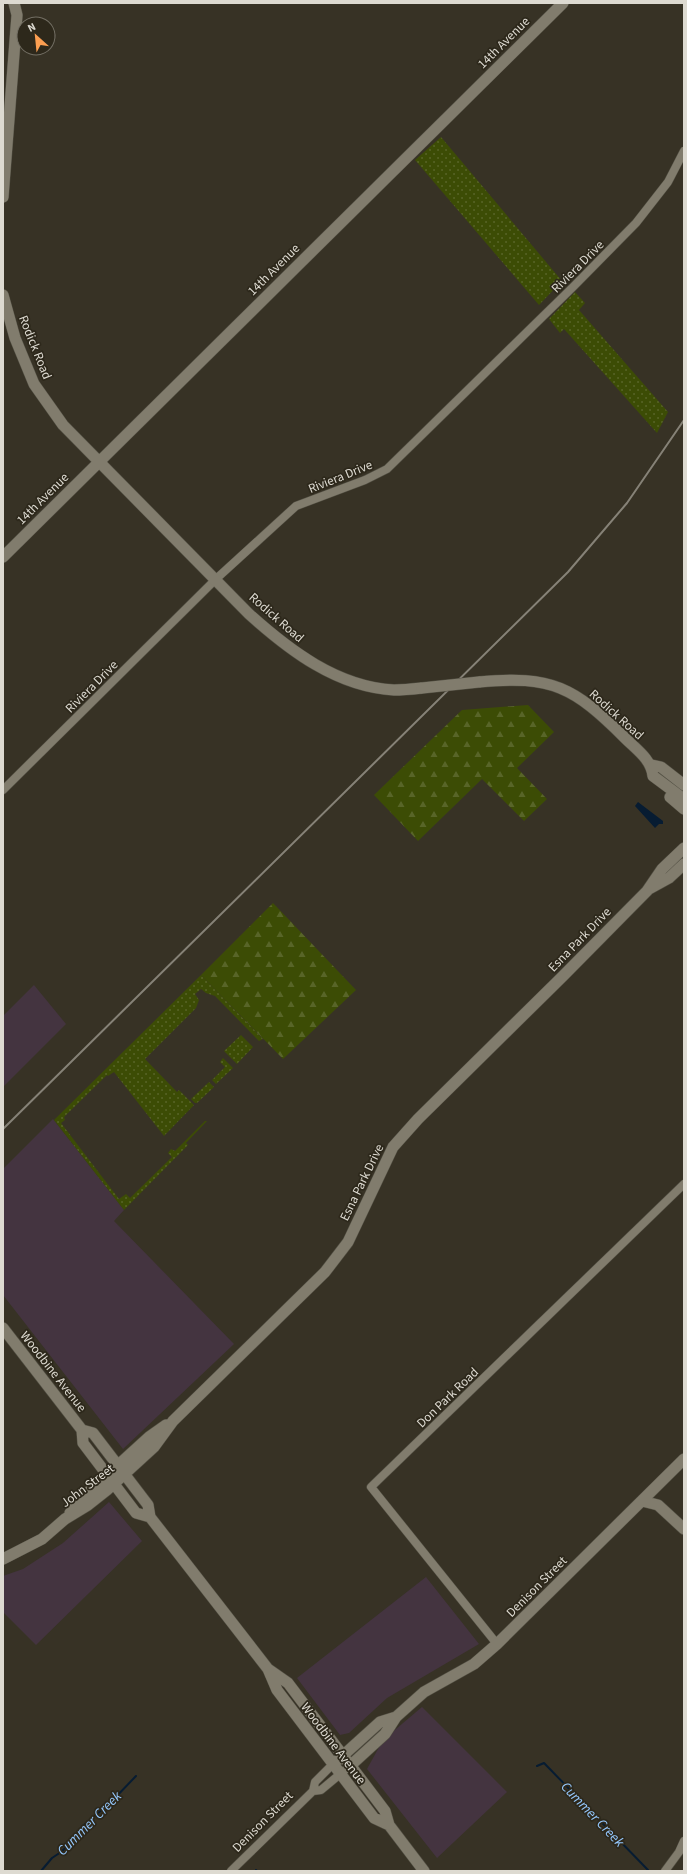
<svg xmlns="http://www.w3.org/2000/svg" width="687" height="1874" font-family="'Source Sans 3',sans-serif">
<defs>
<pattern id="green-dots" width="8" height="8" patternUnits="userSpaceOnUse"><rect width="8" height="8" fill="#3c4c05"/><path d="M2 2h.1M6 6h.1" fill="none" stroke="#586528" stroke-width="1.8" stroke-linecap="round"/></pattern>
<pattern id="forest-firs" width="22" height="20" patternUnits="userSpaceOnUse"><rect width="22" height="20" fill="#3c4c05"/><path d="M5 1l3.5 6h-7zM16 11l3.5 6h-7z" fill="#586528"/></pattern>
</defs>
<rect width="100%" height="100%" fill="#373225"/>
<path fill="#443440" d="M34,985L66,1024L3,1087V1016Z
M53,1119L124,1210L114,1221L234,1344L123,1449L3,1295V1169Z
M109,1502L142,1541L36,1645L3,1612V1576L23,1569L63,1543Z
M426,1577L479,1644L387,1698L349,1733L340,1735L297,1678Z
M422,1707L507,1792L437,1858L367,1769L383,1740Z"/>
<path fill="url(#green-dots)" d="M441,137L562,281L539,305L415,160Z
M575,292L585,303L579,310L668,412L657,433L564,329L560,333L549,319Z
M201,975L263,1039L259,1041L215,996L206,993L201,989L195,994L199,1000L196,1008L145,1059L177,1092L179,1090L194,1105L164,1136L114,1072L108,1076L107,1075L64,1117L65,1120L61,1123L119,1199L126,1194L130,1198L172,1157L168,1153L171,1149L175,1151L205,1121H207L186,1143L188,1145L124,1210L54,1120Z
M241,1035L253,1047L237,1064L224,1051Z
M223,1058L233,1068L216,1084L212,1080L225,1067L220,1062Z
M209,1082L214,1087L197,1103H195L191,1099Z"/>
<path fill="url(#forest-firs)" d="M528,705L554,732L517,768L547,799L524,821L482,779L418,841L374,795L462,710Z
M273,903L356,990L283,1059L201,975Z"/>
<path fill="#071c32" d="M638,802L663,821V824H659L655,828L635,806Z"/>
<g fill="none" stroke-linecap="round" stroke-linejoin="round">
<path stroke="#071c32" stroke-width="2" d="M537,1766L544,1763L648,1870
M256,1870L257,1871
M41,1871L52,1858L61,1852L76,1838L83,1826L112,1801L136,1776"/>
<defs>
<path id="street" d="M3,790L216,579L296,506L365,480L387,469L574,286L636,223L668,182L684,151
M497,1644L371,1487L684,1184
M313,1791L321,1790L351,1765
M231,1871L313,1791L315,1782L333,1764
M665,1871L679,1852L684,1841"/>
<path id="secondary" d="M3,197L17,15L14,3
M3,295L15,338L34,384L63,425L249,614C289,650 337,687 394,690C403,690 413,689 422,688
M3,557L563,3
M479,682C552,675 574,687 625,738C637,750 651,759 653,776L684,799
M652,765L661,767L684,785
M670,797L684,809
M649,889L669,878L684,864
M3,1328L82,1430L83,1443L136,1513L150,1517
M82,1430L93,1433L148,1505L150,1517L268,1669L277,1690L374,1818L389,1825
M642,1501L658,1505L684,1529
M70,1513L82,1498L149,1437L166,1425
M3,1559L42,1539L65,1519L88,1505L107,1490L154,1447L173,1421L325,1272L348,1242L393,1147L418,1119L563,976L647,891L662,869L684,848
M268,1669L288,1683L385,1811L389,1825L424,1871
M338,1760L380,1722L396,1717
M351,1765L385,1734L396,1717L424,1692L474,1664L497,1644L684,1459"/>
</defs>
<use href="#street" stroke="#535044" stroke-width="9"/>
<use href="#secondary" stroke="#535044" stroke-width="12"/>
<use href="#street" stroke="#817c6d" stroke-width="8"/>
<use href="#secondary" stroke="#817c6d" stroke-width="11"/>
<path stroke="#868277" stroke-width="2" d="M3,1129L568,572L627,503L684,420"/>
<defs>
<path id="secondary-bridge" d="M422,688L479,682"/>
</defs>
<use href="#secondary-bridge" stroke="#535044" stroke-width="12" stroke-linecap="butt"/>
<use href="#secondary-bridge" stroke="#817c6d" stroke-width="11"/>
</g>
<g text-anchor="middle" stroke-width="3.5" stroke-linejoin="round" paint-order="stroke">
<g font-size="13" fill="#dddad1" stroke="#2d281b">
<text transform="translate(503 42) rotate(-45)" y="5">14th Avenue</text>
<text transform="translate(577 266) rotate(-45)" y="5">Riviera Drive</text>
<text transform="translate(273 269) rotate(-45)" y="5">14th Avenue</text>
<text transform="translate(36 347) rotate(68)" y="5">Rodick Road</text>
<text transform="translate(340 476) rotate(-22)" y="5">Riviera Drive</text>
<text transform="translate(42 498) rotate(-45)" y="5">14th Avenue</text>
<text transform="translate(277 617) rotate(41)" y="5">Rodick Road</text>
<text transform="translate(91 686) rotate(-45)" y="5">Riviera Drive</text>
<text transform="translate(617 714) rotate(42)" y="5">Rodick Road</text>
<text transform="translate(579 939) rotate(-46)" y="5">Esna Park Drive</text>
<text transform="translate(361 1182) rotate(-64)" y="5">Esna Park Drive</text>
<text transform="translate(54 1371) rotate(52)" y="5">Woodbine Avenue</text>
<text transform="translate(447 1397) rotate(-44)" y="5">Don Park Road</text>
<text transform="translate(87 1485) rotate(-37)" y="5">John Street</text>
<text transform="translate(536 1586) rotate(-45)" y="5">Denison Street</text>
<text transform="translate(334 1743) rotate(53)" y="5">Woodbine Avenue</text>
<text transform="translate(262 1821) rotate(-45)" y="5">Denison Street</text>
</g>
<g font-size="14" font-style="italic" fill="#95c8fe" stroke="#2d281b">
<text transform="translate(593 1814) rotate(46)" y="5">Cummer Creek</text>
<text transform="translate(89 1823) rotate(-45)" y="5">Cummer Creek</text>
</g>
</g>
<rect width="687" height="1874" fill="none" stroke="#dddad1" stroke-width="8"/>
<g transform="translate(36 36) rotate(333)"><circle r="19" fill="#2d281b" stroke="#736f64"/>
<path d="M0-3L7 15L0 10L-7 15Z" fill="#fb9e51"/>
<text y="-6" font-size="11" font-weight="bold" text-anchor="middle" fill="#dddad1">N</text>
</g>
</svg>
